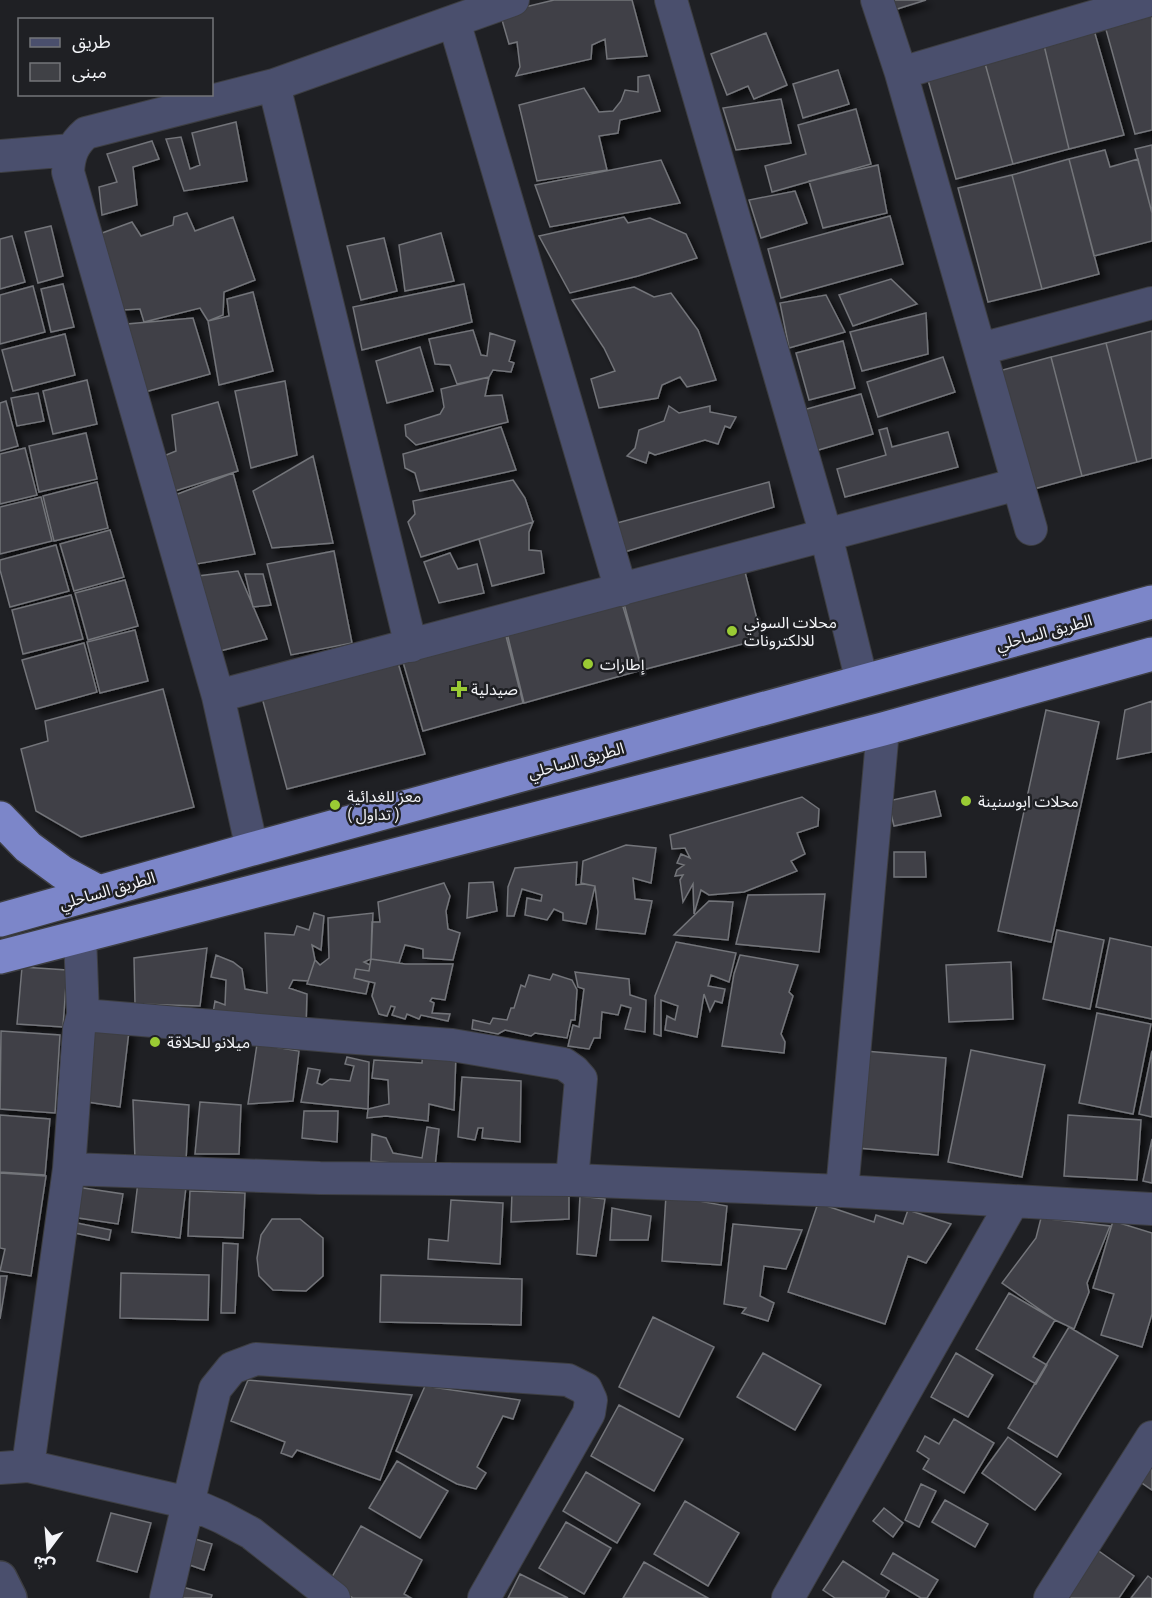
<svg xmlns="http://www.w3.org/2000/svg" width="1152" height="1598" font-family="Ubuntu,'Noto Sans Arabic',sans-serif">
<defs>
<filter id="shadow"><feDropShadow dx="5.5" dy="5.5" stdDeviation="3" flood-color="#0009"/></filter>
</defs>
<rect width="100%" height="100%" fill="#1f2024"/>
<path fill="#404146" stroke="#73747a" stroke-width="1.5" filter="url(#shadow)" d="M554,0H632L647,56L607,59L605,39L592,45L591,59L516,76L520,67L517,42L509,44L500,13Z
M891,0H926L894,10Z
M1152,14V130L1135,134L1105,26Z
M1094,30L1124,135L1069,149L1043,41Z
M766,33L787,85L754,99L748,86L727,95L711,54Z
M1043,41L1069,149L1013,164L983,56Z
M983,56L1013,164L956,179L926,73Z
M838,70L849,104L803,118L793,84Z
M649,75L660,111L620,120L618,133L599,136L607,170L537,181L519,105L584,88L599,112L613,111L621,101L625,90L638,92V77Z
M781,99L791,143L736,150L723,108Z
M856,109L871,164L772,192L765,166L806,154L798,125Z
M236,122L247,181L184,191L166,139L181,137L190,169L200,165L192,133Z
M152,141L159,159L133,167L137,205L102,215L99,187L117,182L107,154Z
M1152,145V213L1135,149Z
M1105,150L1110,167L1138,159L1152,213V241L1094,256L1069,159Z
M1069,159L1099,274L1042,289L1012,175Z
M661,160L680,203L550,227L535,185Z
M878,165L887,213L823,228L809,181Z
M1012,175L1042,289L988,302L958,188Z
M795,191L807,223L761,238L749,200Z
M187,213L195,231L233,217L255,280L224,292L223,315L208,321L200,308L144,322L140,309L123,310L94,236L132,222L141,236L173,225L174,217Z
M890,216L903,264L781,298L768,249Z
M624,217L628,223L650,218L686,234L697,258L638,276L570,293L539,236Z
M51,226L63,276L38,283L25,232Z
M441,233L454,281L405,291L399,245Z
M12,236L25,282L0,289V239Z
M384,238L397,291L361,300L347,246Z
M891,279L917,304L853,326L839,295Z
M63,284L74,327L51,332L41,289Z
M464,284L472,322L362,350L353,307Z
M33,286L45,332L0,344V295Z
M634,287L654,297L671,293L698,330L716,380L687,387L680,377L662,385L658,398L599,408L591,379L615,371L604,348L572,300Z
M253,292L273,371L219,385L208,321L229,316L227,299Z
M826,295L845,332L789,348L780,303Z
M926,313L928,354L862,371L850,332Z
M193,318L210,374L145,392L127,324Z
M473,330L481,355L487,356L490,333L515,341L509,361L514,363L511,372L493,370L489,377L457,384L450,365L435,364L429,339Z
M1152,331V458L1137,462L1106,343Z
M65,334L75,375L13,391L2,350Z
M843,341L855,388L809,400L796,353Z
M1106,343L1137,462L1082,476L1051,357Z
M420,347L433,391L387,403L376,361Z
M943,357L955,392L878,417L867,382Z
M1051,357L1082,476L1030,490L999,371Z
M489,377L485,396L502,395L508,422L416,445L406,436L405,425L440,414L444,407L441,389Z
M87,380L97,424L53,434L43,391Z
M285,381L297,455L251,468L235,391Z
M38,393L44,421L17,426L11,398Z
M861,394L873,434L815,451L803,410Z
M6,401L18,446L0,451V403Z
M218,402L238,471L172,492L159,458L176,451L172,415Z
M669,406L679,413L710,406V412L736,417L730,428L725,426L718,444L705,440L655,455L649,452L646,463L627,456L635,448L639,430L664,421Z
M501,427L516,470L420,491L415,473L405,468L403,454Z
M887,428L892,447L948,432L958,467L845,497L837,469L886,455L879,430Z
M86,433L97,479L39,492L29,446Z
M25,448L37,495L0,504V454Z
M313,456L333,543L272,548L253,491Z
M233,473L255,554L191,565L175,495Z
M513,480L525,498L533,522L421,557L408,522L415,514L413,501Z
M97,482L108,528L54,541L43,496Z
M769,482L774,507L611,556L602,527Z
M41,497L52,541L0,554V507Z
M533,522L529,532V550L541,551L544,573L492,586L479,539Z
M110,530L124,577L74,591L60,544Z
M56,545L69,591L10,607L0,570V560Z
M334,551L352,643L291,655L267,564Z
M450,553L458,569L477,564L484,593L439,603L424,562Z
M744,568L762,639L642,670L623,600Z
M238,571L267,639L220,651L198,576Z
M245,574H263L271,605L253,607Z
M125,580L138,626L88,640L75,593Z
M71,595L83,639L23,654L12,610Z
M621,600L642,670L524,703L507,633Z
M135,630L148,681L100,693L87,642Z
M505,632L523,703L423,731L403,662Z
M84,643L97,692L36,709L22,660Z
M396,656L425,754L287,789L261,694Z
M163,689L194,807L81,837L36,811L21,749L48,741L45,721Z
M1152,701V752L1117,759L1125,710Z
M1046,710L1099,722L1051,942L998,931Z
M935,791L941,816L894,826L888,801Z
M802,797L819,809L818,826L797,833L805,854L791,861L797,871L744,892L709,895L701,890L694,914L693,884L683,902L680,880L683,875L675,876L677,870L684,865L677,863L681,854L690,858L685,848L672,849L670,835Z
M626,845L656,848L651,883L633,878L635,899L652,901L645,934L596,929L598,912L595,886L581,883L583,861Z
M894,852H925L926,877H894Z
M577,862L576,885L584,884L595,886L586,924L563,920V913L554,909L547,920L525,915L527,898L541,901L542,895L522,889L514,916H507L508,887L515,868Z
M493,882L497,911L467,918L469,883Z
M444,883L450,896L446,911L448,929L460,933L453,960L423,958V949L405,945L399,963L371,959L372,922H380L378,902Z
M825,894L819,952L736,944L748,895Z
M709,901L733,902L728,940L674,935Z
M314,913L324,916L321,950L312,945L315,960L308,981L293,980L289,988L307,994L306,1027L212,1019L215,1001L225,1005L226,980L211,977L216,955L233,962L242,969L245,989L267,993L265,933L294,935L297,926L309,930Z
M373,913L371,959L364,962L370,965L369,971L356,969L354,978L369,982L366,994L307,984L315,960L320,965L329,958L328,918Z
M1057,930L1104,940L1090,1009L1043,999Z
M1110,938L1152,947V1019L1096,1007Z
M676,942L736,953L729,982L711,975L708,986L725,989L722,1003L715,1001L710,1011L704,994L697,1037L665,1030L667,1016L675,1020L678,1006L661,1000V1036L654,1034L655,996Z
M207,948L200,1006L135,1004L134,958Z
M740,955L798,965L789,992L793,996L781,1034L785,1042L784,1053L722,1046L734,974Z
M371,959L405,964H453L445,1000L432,998L430,1001L434,1003L432,1013L450,1014L448,1021L421,1015L419,1019L407,1014L405,1019L392,1015L395,1007L391,1006L387,1016L379,1014L372,996L375,983L354,978L356,969L369,971Z
M1011,962L1013,1019L949,1022L946,965Z
M22,967L67,970L63,1027L17,1024Z
M575,972L629,979L630,995L646,1000L645,1032L625,1029L631,1008L621,1005L618,1015L602,1012L600,1038H594L589,1049L568,1046L573,1025L579,1027L584,989L578,987Z
M553,974L572,980L577,990L575,1020H571L567,1038L535,1033L531,1036L505,1030L498,1034L472,1029L473,1020L490,1024L493,1018L507,1020L511,1008H514L521,985L525,987L529,975L550,980Z
M1097,1013L1151,1024L1133,1114L1079,1103Z
M79,1029L129,1031L120,1107L74,1100Z
M1,1031L60,1035L55,1113L0,1109Z
M257,1044L299,1051L293,1101L248,1104Z
M423,1049L456,1054L454,1110L429,1104L428,1121L386,1116L367,1118L368,1109L389,1104L388,1080L372,1078L374,1060L422,1063Z
M971,1050L1045,1065L1022,1177L948,1162Z
M865,1051L946,1058L938,1155L857,1148Z
M1152,1051V1117L1139,1114Z
M347,1057L369,1062L368,1109L301,1102L308,1068L320,1070L317,1083L322,1085L330,1079L350,1081L354,1066L345,1064Z
M462,1077L521,1081L520,1142L482,1138L483,1128H478L475,1140L458,1137Z
M133,1100L189,1105L186,1160H135Z
M200,1102L241,1105L239,1154H195Z
M304,1111H338L337,1142L302,1138Z
M0,1115L50,1119L45,1175L0,1172Z
M1068,1115L1141,1120L1137,1180L1064,1176Z
M427,1127L439,1129L435,1167L371,1161L372,1134L386,1138L393,1153L422,1158Z
M1152,1139V1183L1143,1181Z
M0,1173L46,1176L31,1276L0,1271L5,1249L0,1248Z
M138,1182L186,1187L180,1238L132,1232Z
M77,1187L123,1194L118,1224L72,1217Z
M190,1191L245,1193L243,1238L188,1236Z
M512,1191L569,1194V1219L511,1222Z
M666,1195L727,1206L721,1265L662,1261Z
M580,1196L605,1199L596,1256L577,1254Z
M451,1200L503,1203L500,1264L428,1259L429,1239L448,1241Z
M818,1203L874,1222L876,1215L903,1224L908,1210L951,1224L926,1263L908,1256L885,1324L788,1292Z
M612,1208L651,1216L648,1240H610Z
M1041,1218L1110,1226L1087,1283L1089,1292L1074,1329L1055,1320L1002,1283L1036,1238Z
M272,1219H300L323,1238V1276L306,1291L273,1290L259,1276L257,1258L261,1235Z
M1113,1221L1152,1233V1314L1142,1347L1101,1335L1114,1294L1093,1288Z
M77,1223L111,1230L109,1240L74,1233Z
M733,1224L802,1230L786,1269L764,1266L760,1296L774,1303L768,1321L742,1313L746,1308L724,1304Z
M223,1243L238,1244L235,1313H221Z
M121,1273L209,1275L208,1320L120,1318Z
M381,1275L522,1279L521,1325L380,1322Z
M0,1276H7L0,1319Z
M1009,1293L1055,1320L1033,1357L1047,1365L1036,1384L976,1349Z
M653,1317L714,1347L679,1417L619,1387Z
M1069,1327L1118,1356L1057,1457L1008,1428Z
M763,1353L821,1385L795,1430L737,1397Z
M956,1353L993,1375L968,1417L931,1397Z
M248,1380L412,1395L380,1480L297,1450L292,1457L281,1453L285,1442L231,1421Z
M425,1386L520,1400L513,1419L503,1416L477,1467L486,1473L476,1489L457,1484L396,1451Z
M619,1405L683,1439L654,1491L591,1456Z
M954,1419L994,1443L964,1493L923,1469L929,1459L917,1451L925,1436L939,1444Z
M1008,1437L1061,1474L1035,1510L982,1473Z
M397,1461L448,1491L420,1538L369,1508Z
M1152,1463V1490L1139,1481Z
M586,1472L640,1504L617,1543L563,1511Z
M921,1484L936,1491L919,1527L905,1520Z
M945,1500L988,1524L975,1547L932,1522Z
M685,1501L739,1533L708,1586L654,1554Z
M884,1508L903,1523L893,1537L873,1521Z
M111,1513L151,1523L137,1572L97,1561Z
M566,1522L611,1548L584,1594L539,1568Z
M361,1526L422,1560L404,1594L411,1598H353L328,1584Z
M185,1536L212,1544L204,1570L178,1561Z
M1093,1547L1134,1576L1119,1598H1058Z
M893,1553L938,1580L927,1598H921L881,1574Z
M843,1561L889,1591L885,1598H835L823,1590Z
M644,1562L708,1598H623Z
M520,1574L568,1598H508Z
M1148,1576L1152,1579V1598H1131Z
M175,1585L212,1595L211,1598H172Z"/>
<g fill="none" stroke-linecap="round" stroke-linejoin="round">
<defs>
<path id="minor" d="M671,0L826,535L862,682
M877,0L901,73L1031,529
M454,21L621,590
M901,73L1150,0
M274,85L411,646
M0,156L72,150
M981,349L1152,303
M218,696L1018,484
M252,849L218,696L68,172C69,155 73,144 86,133L274,85L513,0
M83,1015L343,1037L452,1045L564,1064L574,1071L581,1079L572,1180
M69,1169L320,1178L572,1180L842,1191L1152,1209
M842,1191L883,729
M28,1466L69,1169L79,1029L83,1015L80,936
M0,1468L28,1466L189,1503L221,1517L251,1533L334,1598
M166,1598L215,1389L232,1368L256,1359L568,1380L586,1389L591,1400L589,1413L484,1598
M788,1598L1013,1201
M1050,1598L1152,1437"/>
<path id="tertiary" d="M0,1578L10,1598"/>
<path id="trunk" d="M0,818L28,847L62,872L99,892
M0,920L252,849L1152,602
M0,957L883,729L1152,654"/>
</defs>
<use href="#minor" stroke="#3d3e42" stroke-width="34"/>
<use href="#tertiary" stroke="#3d3e42" stroke-width="36"/>
<use href="#trunk" stroke="#3d3e42" stroke-width="36"/>
<use href="#minor" stroke="#4a4f6d" stroke-width="32"/>
<use href="#tertiary" stroke="#4a4f6d" stroke-width="33"/>
<use href="#trunk" stroke="#7c86c9" stroke-width="33"/>
</g>
<g fill="#9acb34" stroke="#1f2024" stroke-width="2">
<circle cx="732" cy="631" r="6"/>
<circle cx="588" cy="664" r="6"/>
<path d="M456 680h6v6h6v6h-6v6h-6v-6h-6v-6h6z"/>
<circle cx="966" cy="801" r="6"/>
<circle cx="335" cy="805" r="6"/>
<circle cx="155" cy="1042" r="6"/>
</g>
<g text-anchor="middle" stroke-width="5" stroke-linejoin="round" paint-order="stroke">
<g font-size="16" fill="#f3f4f8" stroke="#1f2024" text-anchor="start">
<text x="744" y="628">محلات السوني<tspan x="744" dy="18">للالكترونات</tspan></text>
<text x="600" y="670">إطارات</text>
<text x="471" y="695">صيدلية</text>
<text x="347" y="802">معز للغدائية<tspan x="347" dy="18">( تداول )</tspan></text>
<text x="978" y="807">محلات ابوسنينة</text>
<text x="167" y="1048">ميلانو للحلاقة</text>
</g>
<g font-size="16" fill="#f3f4f8" stroke="#1f2024">
<text transform="translate(1044 632) rotate(-15)" y="6">الطريق الساحلي</text>
<text transform="translate(576 760) rotate(-15)" y="6">الطريق الساحلي</text>
<text transform="translate(107 890) rotate(-16)" y="6">الطريق الساحلي</text>
</g>
</g>
<rect x="18" y="18" width="195" height="78" fill="#1f2024" stroke="#747579" stroke-width="1.5"/>
<rect x="30" y="38" width="30" height="9" fill="#4a4f6d" stroke="#747579" stroke-width="1.5"/>
<text x="72" y="48" font-size="18" fill="#f3f4f8">طريق</text>
<rect x="30" y="63" width="30" height="18" fill="#404146" stroke="#747579" stroke-width="1.5"/>
<text x="72" y="78" font-size="18" fill="#f3f4f8">مبنى</text>
<g transform="translate(48 1550) rotate(196)" stroke="#1f2024" stroke-width="4.5" paint-order="stroke">
<path d="M0-4.5L10 22L0 15L-10 22Z" fill="#f3f4f8"/>
<text y="-9" font-size="16" font-weight="bold" text-anchor="middle" fill="#f3f4f8">ش</text>
</g>
</svg>
